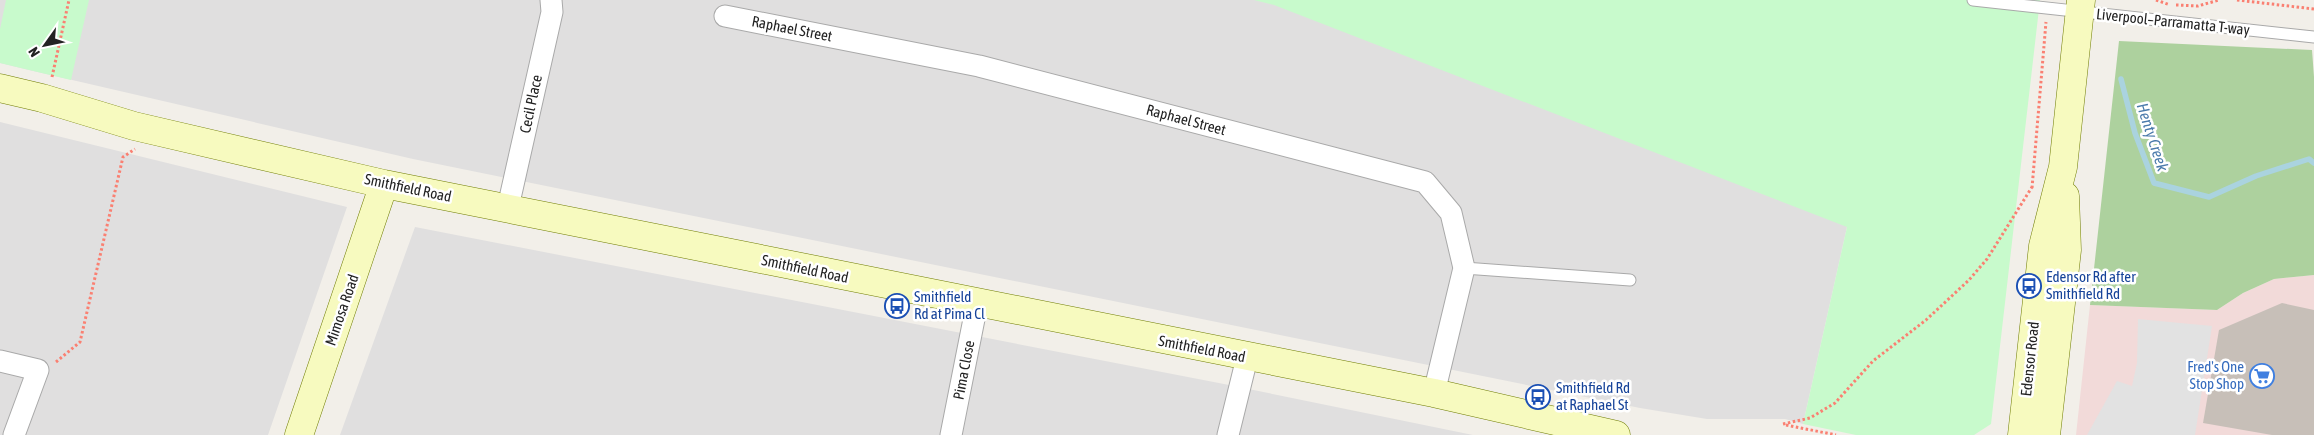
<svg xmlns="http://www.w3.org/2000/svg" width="2314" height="435" font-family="'Asap Condensed',sans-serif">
<rect width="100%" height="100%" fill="#f2efe9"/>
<path fill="#e0dfdf" d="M0,0H1817L1847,227L1803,424L1785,419H1707L1640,408L413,159L29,70L0,63Z
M0,122L347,207L268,435H0Z
M415,227L1224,384L1473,435H340Z"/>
<path fill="#f2dad9" d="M2314,275V435H2076L2090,305L2217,310L2243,293L2274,279Z"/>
<path fill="#add19e" d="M2119,41L2312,50L2314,77V275L2274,279L2243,293L2217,310L2090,305Z"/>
<path fill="#c8facc" d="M6,0H89L71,80L0,63V29Z
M1254,0H2040L1991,424L1974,435H1856L1803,424L1847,227L1274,5Z"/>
<path fill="#e2e2e2" d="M2138,319L2212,326L2195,435H2087L2117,381L2132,386L2137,363Z"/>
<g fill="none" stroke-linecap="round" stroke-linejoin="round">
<path stroke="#aad3df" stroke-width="5.5" d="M2121,79L2135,133L2154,183L2209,197L2256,176L2309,159L2314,163"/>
</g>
<path fill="#c7bfb8" d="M2282,303L2314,310V435H2272L2203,423L2219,330Z"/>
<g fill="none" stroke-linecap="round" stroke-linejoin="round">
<defs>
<path id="service" d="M1973,0L2314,37
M1464,268L1630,280"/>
<path id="minor" d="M725,16L979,66L1425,182L1451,213L1464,268L1434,393
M508,207L552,12L551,0
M0,361L38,370L14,435
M951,435L977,304
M1228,435L1247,358"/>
<path id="secondary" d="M0,88L42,98L134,126L384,184L1434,393L1616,435
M299,435L384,184
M2022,435L2043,246L2063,167L2081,0
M2046,435L2067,250L2065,196"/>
</defs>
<use href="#service" stroke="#a9a9a9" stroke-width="13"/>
<use href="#minor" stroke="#a9a9a9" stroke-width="23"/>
<use href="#secondary" stroke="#707d05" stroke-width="29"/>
<path stroke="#fa8072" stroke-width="3" stroke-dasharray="2.5 2.5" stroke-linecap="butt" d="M2156,0L2170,5
M2237,0L2314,9
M2176,5L2198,6L2219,0
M52,77L69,0
M2032,188L2046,22
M56,362L80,342L123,157L135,149
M1783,424L1810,418L1835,403L1873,361L1926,320L1969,280L1987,259L2032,187
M1786,425L1836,435"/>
<use href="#service" stroke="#fff" stroke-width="11"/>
<use href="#minor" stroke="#fff" stroke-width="21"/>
<use href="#secondary" stroke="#f7fabf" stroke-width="28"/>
</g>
<defs>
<symbol id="bus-ring" viewBox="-11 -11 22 22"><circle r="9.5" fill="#fff" stroke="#1a4fb4" stroke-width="1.5"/><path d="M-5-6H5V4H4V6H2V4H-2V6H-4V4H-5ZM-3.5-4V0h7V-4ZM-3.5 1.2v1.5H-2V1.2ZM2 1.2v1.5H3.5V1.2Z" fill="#1a4fb4"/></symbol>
<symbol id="supermarket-ring" viewBox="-11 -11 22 22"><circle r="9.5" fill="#fff" stroke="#3f7fe0" stroke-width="1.5"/><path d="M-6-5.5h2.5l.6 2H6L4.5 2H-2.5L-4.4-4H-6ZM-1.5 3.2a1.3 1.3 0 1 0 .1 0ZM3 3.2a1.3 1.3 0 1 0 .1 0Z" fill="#3f7fe0"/></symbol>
</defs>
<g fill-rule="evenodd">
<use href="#bus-ring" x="2015" y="272" width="28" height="28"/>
<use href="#bus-ring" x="883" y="292" width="28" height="28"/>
<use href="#supermarket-ring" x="2248" y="362" width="28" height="28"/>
<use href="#bus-ring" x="1524" y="383" width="28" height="28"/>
</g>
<g text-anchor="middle" stroke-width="5" stroke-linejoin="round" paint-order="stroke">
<g font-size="15" fill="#222" stroke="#fff">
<text transform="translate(2173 22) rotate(6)" y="5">Liverpool–Parramatta T-way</text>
<text transform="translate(792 29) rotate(11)" y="5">Raphael Street</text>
<text transform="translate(531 104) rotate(-78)" y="5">Cecil Place</text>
<text transform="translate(1186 120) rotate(15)" y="5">Raphael Street</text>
<text transform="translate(408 188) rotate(12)" y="5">Smithfield Road</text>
<text transform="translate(805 269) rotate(12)" y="5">Smithfield Road</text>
<text transform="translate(342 310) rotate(-71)" y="5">Mimosa Road</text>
<text transform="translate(1202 349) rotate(11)" y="5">Smithfield Road</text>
<text transform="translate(2030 359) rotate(-84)" y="5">Edensor Road</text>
<text transform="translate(964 370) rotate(-79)" y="5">Pima Close</text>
</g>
<g font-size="15" fill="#164399" stroke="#fff" text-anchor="start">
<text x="2046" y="282">Edensor Rd after<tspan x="2046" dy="17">Smithfield Rd</tspan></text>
<text x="914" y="302">Smithfield<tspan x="914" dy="17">Rd at Pima Cl</tspan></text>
<text x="1556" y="393">Smithfield Rd<tspan x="1556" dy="17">at Raphael St</tspan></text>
</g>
<g font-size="15" fill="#366cbe" stroke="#fff" text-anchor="end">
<text x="2244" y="372">Fred's One<tspan x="2244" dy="17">Stop Shop</tspan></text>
</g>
<g font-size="16" font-style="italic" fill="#4a7aab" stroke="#fff">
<text transform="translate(2153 137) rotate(72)" y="6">Henty Creek</text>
</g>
</g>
<g transform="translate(45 45) rotate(237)" stroke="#ffffff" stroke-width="4" paint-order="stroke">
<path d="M0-4L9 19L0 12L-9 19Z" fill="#222222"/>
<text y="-8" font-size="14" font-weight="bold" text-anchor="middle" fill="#222222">N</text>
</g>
</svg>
